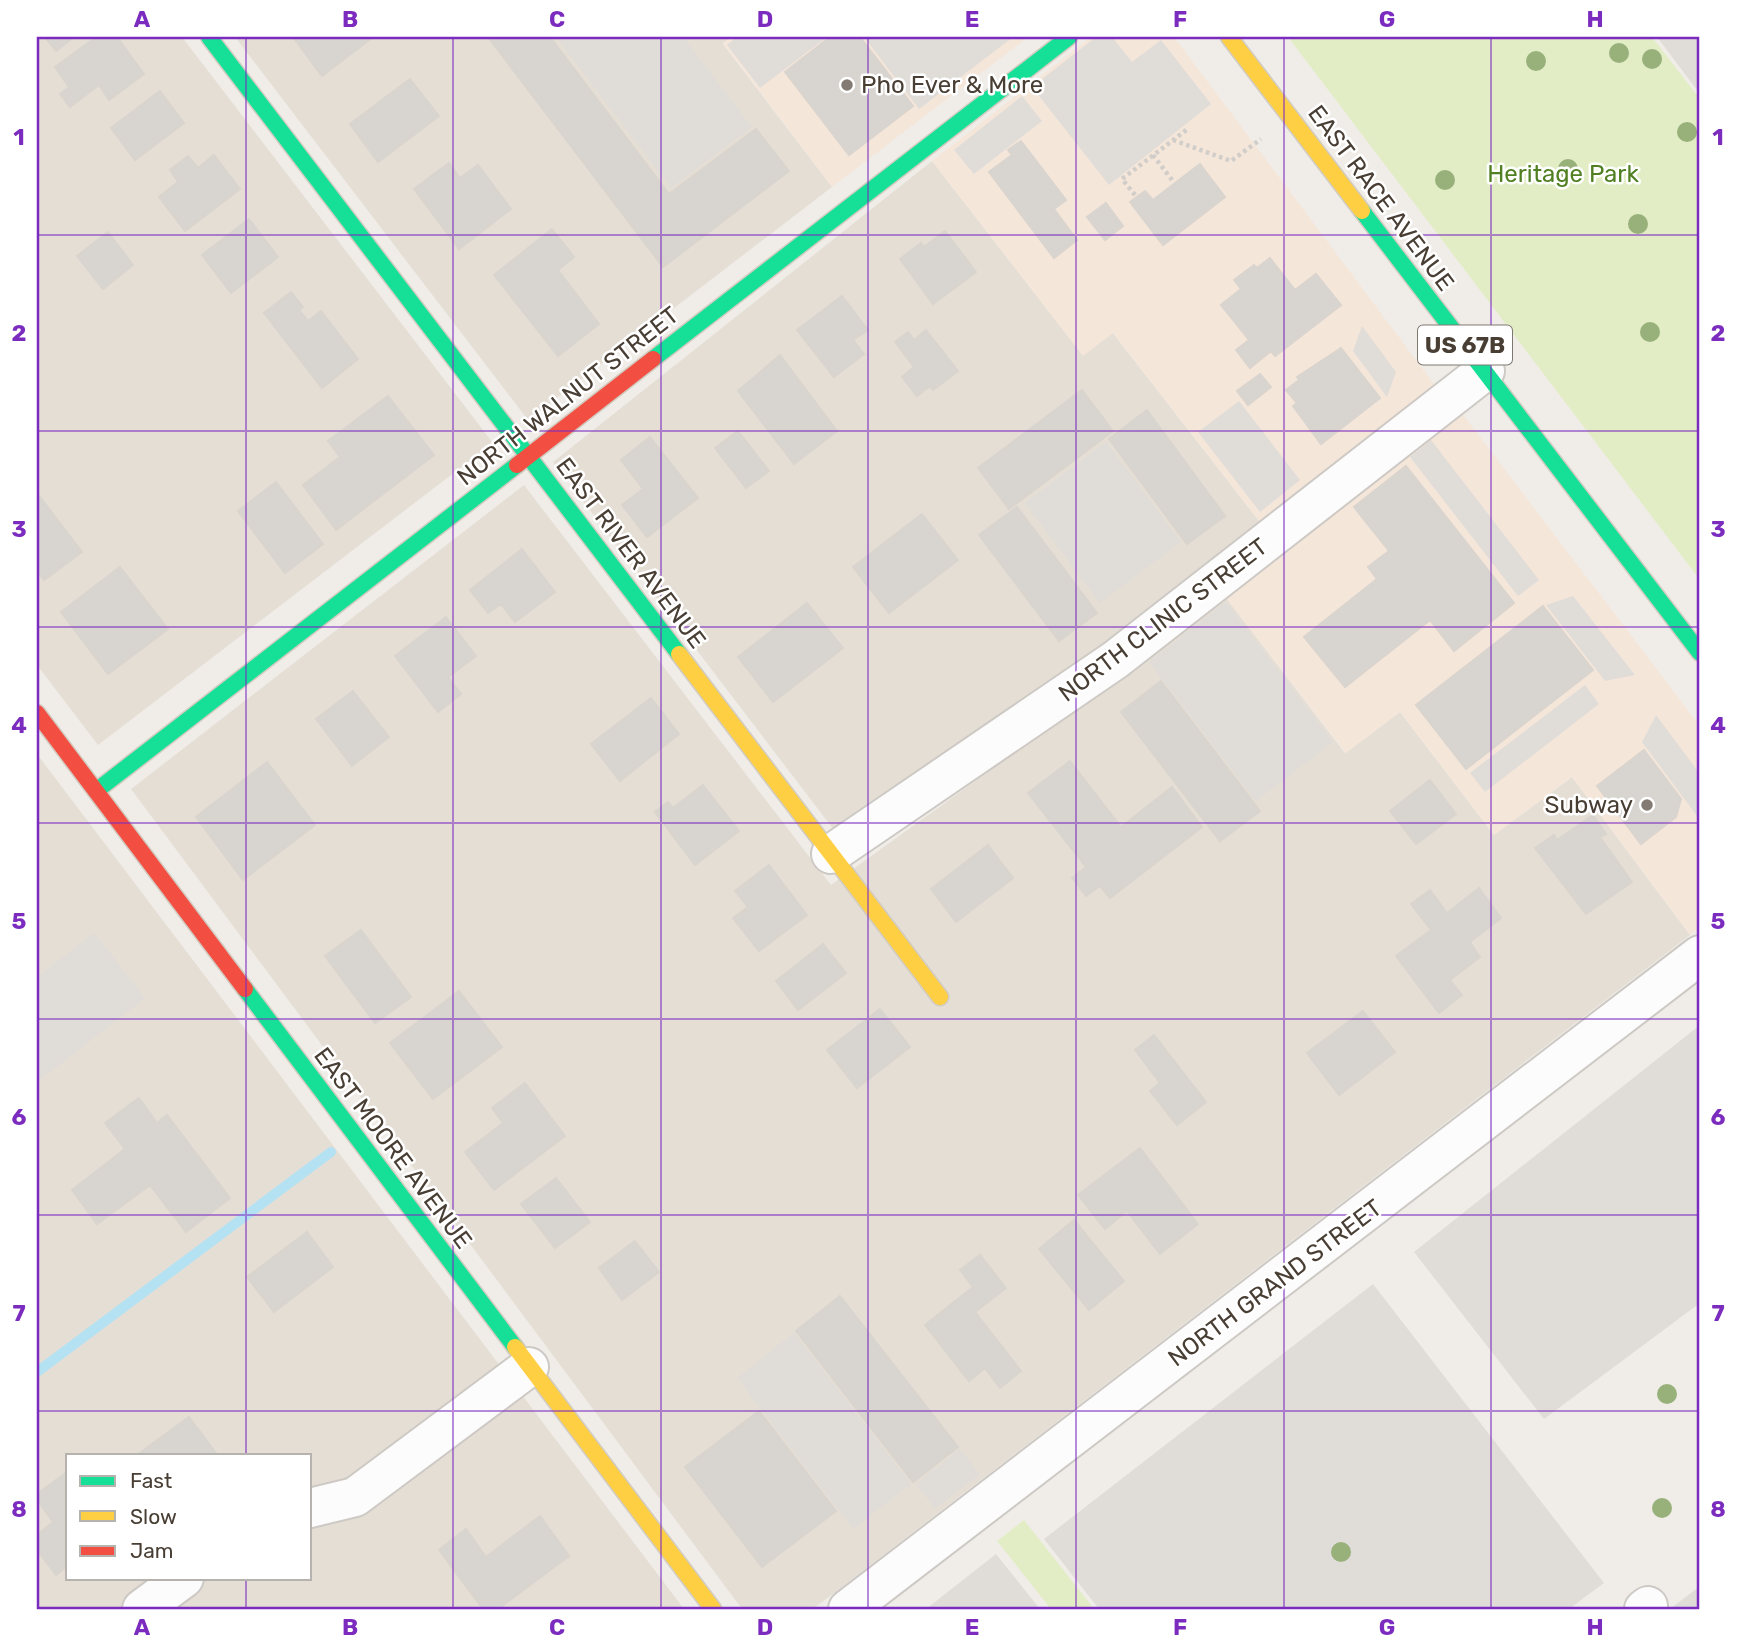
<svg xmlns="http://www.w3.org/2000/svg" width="1737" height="1646" font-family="Rubik,sans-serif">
<rect width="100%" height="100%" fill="#f0ede8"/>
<path fill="#e5ded5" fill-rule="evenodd" d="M37,37H182L493,443L98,745L37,665Z
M235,37H731L723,44L832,187L528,420Z
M932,161L1083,355L1112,332L1263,526L1106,647L834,830L553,462Z
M524,485L831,885L1125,673L1223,594L1345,753L1400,712L1494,835L1572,777L1690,935L813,1609H742L131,789Z
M37,754L684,1609H37ZM68,1455H310V1578H68Z"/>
<path fill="#f5e6da" d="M731,37H1028L832,187L723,43Z
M1091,37H1174L1437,388L1263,526L1113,333L1083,356L932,161Z
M1461,412L1700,726V927L1690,935L1572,777L1494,835L1400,712L1346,753L1223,594Z"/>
<path fill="#e2edc5" d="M1288,37H1652L1700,99V580Z
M1024,1520L1094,1609H1051L997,1541Z"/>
<path fill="#e0dcd8" d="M556,37H683L752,127L671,188Z
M737,37H827L760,88L727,45Z
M864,37H1013L919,109Z
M1096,37H1112L1132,62L1161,40L1211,104L1109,185L1032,87Z
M1657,37H1700V94Z
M1022,96L1042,121L974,174L954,150Z
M1362,326L1396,372L1387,397L1353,351Z
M1239,401L1300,480L1260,512L1198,432Z
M1431,440L1539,580L1518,596L1410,457Z
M1106,442L1181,542L1100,603L1025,503Z
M1573,596L1635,675L1605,681L1546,605Z
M1226,602L1333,742L1256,801L1149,662Z
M1585,685L1599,704L1485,792L1470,773Z
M1656,715L1700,774V820L1642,742Z
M94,933L145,998L37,1082V977Z
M1700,1025V1303L1544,1419L1414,1252Z
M1373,1284L1604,1583L1569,1609H1099L1044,1539Z
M794,1333L911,1484L853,1529L737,1378Z
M960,1449L980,1474L935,1509L916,1484Z
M996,1554L1040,1609H926Z
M1700,1586V1609H1670Z"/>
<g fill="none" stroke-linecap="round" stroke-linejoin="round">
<path stroke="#b4e2f3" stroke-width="10" d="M37,1372L331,1152"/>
</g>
<path fill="#d8d4cf" stroke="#d9d4ce" stroke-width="2" d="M45,37H74L56,51Z
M96,37H117L144,74L109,100L99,85L70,107L60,94L69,87L55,67Z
M293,37H373L322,76Z
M488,37H550L669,194L756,129L789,171L663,267Z
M830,37H860L913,106L849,155L785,72Z
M410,79L439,116L378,162L350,124Z
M160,91L184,123L135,160L111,128Z
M1021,141L1066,200L1054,209L1077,240L1054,258L989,172L1012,155L1008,150Z
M214,155L240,189L185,231L159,197L178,182L170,170L188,156L198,168Z
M449,163L460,178L478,165L511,209L459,249L414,189Z
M1200,164L1225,197L1163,245L1130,202L1145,191L1153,200Z
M1106,203L1123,226L1105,240L1087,217Z
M249,219L278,257L231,293L202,255Z
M552,229L574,257L558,270L599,324L558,356L494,275Z
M945,231L976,272L933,304L900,259L921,243L924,247Z
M108,232L133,265L103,289L77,256Z
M1270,258L1295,290L1316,274L1341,305L1275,356L1271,351L1250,368L1236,350L1249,340L1221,305L1241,289L1234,280L1254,265L1257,268Z
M291,292L303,307L299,310L308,321L321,311L358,359L322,388L264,313Z
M842,296L868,330L853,340L864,354L834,377L797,330Z
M926,330L958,371L933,390L930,386L917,396L902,377L914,367L895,342L908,332L914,340Z
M1341,348L1380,398L1321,444L1293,406L1297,403L1286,390L1299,380L1297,377Z
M780,355L837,431L794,464L738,391Z
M1260,374L1271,387L1248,405L1237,391Z
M1082,390L1113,431L1009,509L978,468Z
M388,396L434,455L336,530L303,485L340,457L328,441Z
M1147,410L1225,516L1187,544L1109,439Z
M738,431L769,471L746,488L715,448Z
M650,437L698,498L647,537L622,505L643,489L621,460Z
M1406,466L1514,603L1454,651L1430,620L1345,687L1304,637L1377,579L1368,567L1389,551L1354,507Z
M276,482L323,544L285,573L238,511Z
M37,493L82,552L44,580L37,570Z
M1017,507L1097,613L1059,641L979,535Z
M922,514L958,560L889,613L853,567Z
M522,549L555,592L515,622L501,604L488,613L470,590Z
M120,567L168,629L108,674L61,612Z
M807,603L843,648L773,702L738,657Z
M1543,606L1593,670L1466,769L1416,705Z
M446,617L476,656L448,677L461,694L438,712L395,656Z
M1161,681L1260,811L1220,841L1121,712Z
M353,691L389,737L352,766L316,719Z
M651,698L679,734L620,781L591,744Z
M1644,750L1681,799L1676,817L1641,844L1597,786Z
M1070,761L1121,827L1172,787L1202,827L1110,898L1100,886L1086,896L1072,878L1086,867L1028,793Z
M267,762L315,825L243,880L196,817Z
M1430,780L1456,814L1416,844L1390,811Z
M703,785L739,831L695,865L655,812L668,802L673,808Z
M1593,815L1606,834L1600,837L1632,882L1586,914L1535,848L1554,835L1557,840Z
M988,845L1013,878L956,922L931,889Z
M769,865L807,915L759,951L733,918L748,907L735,891Z
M1479,888L1501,918L1470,942L1480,957L1450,980L1462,995L1439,1013L1396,956L1431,930L1411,904L1430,890L1447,913Z
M361,930L411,997L375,1023L325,956Z
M823,944L846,973L798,1010L776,981Z
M459,991L502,1047L433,1099L390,1043Z
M880,1009L910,1047L857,1088L827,1050Z
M1363,1011L1395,1052L1339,1095L1307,1053Z
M1154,1035L1206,1102L1177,1125L1150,1091L1160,1083L1135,1050Z
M525,1083L565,1136L494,1190L465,1152L503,1123L492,1108Z
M139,1098L157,1123L167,1115L230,1198L186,1232L150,1185L97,1224L72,1190L125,1149L105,1123Z
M1140,1148L1198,1224L1160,1254L1127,1211L1105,1229L1078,1195Z
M556,1178L590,1222L555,1248L521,1204Z
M1074,1220L1124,1281L1089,1310L1039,1249Z
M307,1232L333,1267L274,1312L247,1277Z
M635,1241L659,1272L622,1300L599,1268Z
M980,1255L1006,1288L975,1312L1021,1371L1000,1388L985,1368L969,1381L925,1325L973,1287L960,1270Z
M840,1296L958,1447L913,1482L796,1331Z
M759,1411L836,1511L762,1567L685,1467Z
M189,1417L216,1453L213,1455H137Z
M67,1472L68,1565L56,1575L37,1550V1535L53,1522L37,1500V1494Z
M540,1516L569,1556L498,1609H483L439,1550L466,1529L486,1557Z"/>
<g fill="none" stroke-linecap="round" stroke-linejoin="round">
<defs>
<path id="street" d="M831,854L1115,660L1485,371
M310,1508L355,1497L529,1367
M142,1609L184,1578
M848,1609L1700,955
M1644,1609L1648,1606"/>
<path id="fast" d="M209,37L679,654
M1362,211L1700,653
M653,359L1069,37
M96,791L517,465
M245,989L515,1347"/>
<path id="slow" d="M1229,37L1362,211
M679,654L940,997
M515,1347L713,1609"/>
<path id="jam" d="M517,465L653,359
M37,713L245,989"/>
</defs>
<use href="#street" stroke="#cdc9c4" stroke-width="42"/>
<use href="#fast" stroke="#d2cbc0" stroke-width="19"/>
<use href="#slow" stroke="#d2cbc0" stroke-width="19"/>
<use href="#jam" stroke="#d2cbc0" stroke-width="19"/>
<path stroke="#d1cdc9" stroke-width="4.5" stroke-dasharray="3.5 3.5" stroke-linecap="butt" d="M1173,140L1231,161L1261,139
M1153,155L1172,180
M1135,195L1122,179L1189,128"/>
<use href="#street" stroke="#fdfcfc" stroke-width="38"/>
<use href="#fast" stroke="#16e098" stroke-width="16"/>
<use href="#slow" stroke="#ffcf43" stroke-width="16"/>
<use href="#jam" stroke="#f24e42" stroke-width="16"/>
</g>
<g fill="#98b17b">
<circle cx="1619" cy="53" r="10"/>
<circle cx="1652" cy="59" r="10"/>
<circle cx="1536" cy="61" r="10"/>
<circle cx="1687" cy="132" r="10"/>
<circle cx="1568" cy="169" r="10"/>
<circle cx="1445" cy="180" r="10"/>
<circle cx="1638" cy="224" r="10"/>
<circle cx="1650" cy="332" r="10"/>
<circle cx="1667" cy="1394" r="10"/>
<circle cx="1662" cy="1508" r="10"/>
<circle cx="1341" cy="1552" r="10"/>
</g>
<path fill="none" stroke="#7b2cbf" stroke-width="2" stroke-opacity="0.55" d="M246,37V1455M453,37V1609M661,37V1609M868,37V1609M1076,37V1609M1284,37V1609M1491,37V1609M37,235H1700M37,431H1700M37,627H1700M37,823H1700M37,1019H1700M37,1215H1700M37,1411H1700M246,1578V1609"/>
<g fill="#837b73" stroke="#fff" stroke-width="2.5">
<circle cx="847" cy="85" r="7"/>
<circle cx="1647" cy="805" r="7"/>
</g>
<g text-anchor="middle" stroke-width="5" stroke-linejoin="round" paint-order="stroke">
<rect fill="#fff" stroke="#7f7871" stroke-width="2" x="1418" y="325.5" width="94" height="39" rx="5"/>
<g font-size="23" font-weight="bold" fill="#483e34">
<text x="1465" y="353">US 67B</text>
</g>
<g font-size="24" fill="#483e34" stroke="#fff" text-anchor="start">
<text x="861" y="93">Pho Ever &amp; More</text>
<text x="1633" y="813" text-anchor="end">Subway</text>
</g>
<g font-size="24" fill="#508021" stroke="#fff">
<text x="1563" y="182">Heritage Park</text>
</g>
<g font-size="24" fill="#483e34" stroke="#fff">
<text transform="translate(1381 198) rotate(53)" y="8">EAST RACE AVENUE</text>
<text transform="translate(568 396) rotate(-38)" y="8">NORTH WALNUT STREET</text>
<text transform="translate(631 553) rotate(53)" y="8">EAST RIVER AVENUE</text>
<text transform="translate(1163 620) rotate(-37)" y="8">NORTH CLINIC STREET</text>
<text transform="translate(393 1148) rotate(53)" y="8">EAST MOORE AVENUE</text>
<text transform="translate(1275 1283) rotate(-37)" y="8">NORTH GRAND STREET</text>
</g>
</g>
<rect width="1737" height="1646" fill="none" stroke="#ffffff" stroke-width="77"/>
<rect x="66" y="1454" width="245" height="126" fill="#ffffff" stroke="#b6b2ae" stroke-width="2"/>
<rect x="80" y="1476" width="35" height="10" fill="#16e098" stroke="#b6b2ae" stroke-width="2"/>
<text x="130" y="1488" font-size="21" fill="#483e34">Fast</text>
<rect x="80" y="1511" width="35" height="10" fill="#ffcf43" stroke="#b6b2ae" stroke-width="2"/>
<text x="130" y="1524" font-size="21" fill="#483e34">Slow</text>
<rect x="80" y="1546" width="35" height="10" fill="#f24e42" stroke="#b6b2ae" stroke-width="2"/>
<text x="130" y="1558" font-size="21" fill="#483e34">Jam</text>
<rect x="38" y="38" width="1660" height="1570" fill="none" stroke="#7b2cbf" stroke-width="2.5"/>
<g font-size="23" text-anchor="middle" font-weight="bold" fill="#7b2cbf">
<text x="142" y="27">A</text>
<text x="350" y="27">B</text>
<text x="557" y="27">C</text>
<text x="765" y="27">D</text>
<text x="972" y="27">E</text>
<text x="1180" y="27">F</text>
<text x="1387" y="27">G</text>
<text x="1595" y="27">H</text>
<text x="19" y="145">1</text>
<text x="1718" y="145">1</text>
<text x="19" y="341">2</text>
<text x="1718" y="341">2</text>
<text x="19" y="537">3</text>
<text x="1718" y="537">3</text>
<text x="19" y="733">4</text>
<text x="1718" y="733">4</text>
<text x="19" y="929">5</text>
<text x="1718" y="929">5</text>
<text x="19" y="1125">6</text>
<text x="1718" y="1125">6</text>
<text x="19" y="1321">7</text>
<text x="1718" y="1321">7</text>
<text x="19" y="1517">8</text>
<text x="1718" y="1517">8</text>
<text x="142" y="1635">A</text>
<text x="350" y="1635">B</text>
<text x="557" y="1635">C</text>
<text x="765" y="1635">D</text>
<text x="972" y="1635">E</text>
<text x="1180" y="1635">F</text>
<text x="1387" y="1635">G</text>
<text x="1595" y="1635">H</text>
</g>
</svg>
